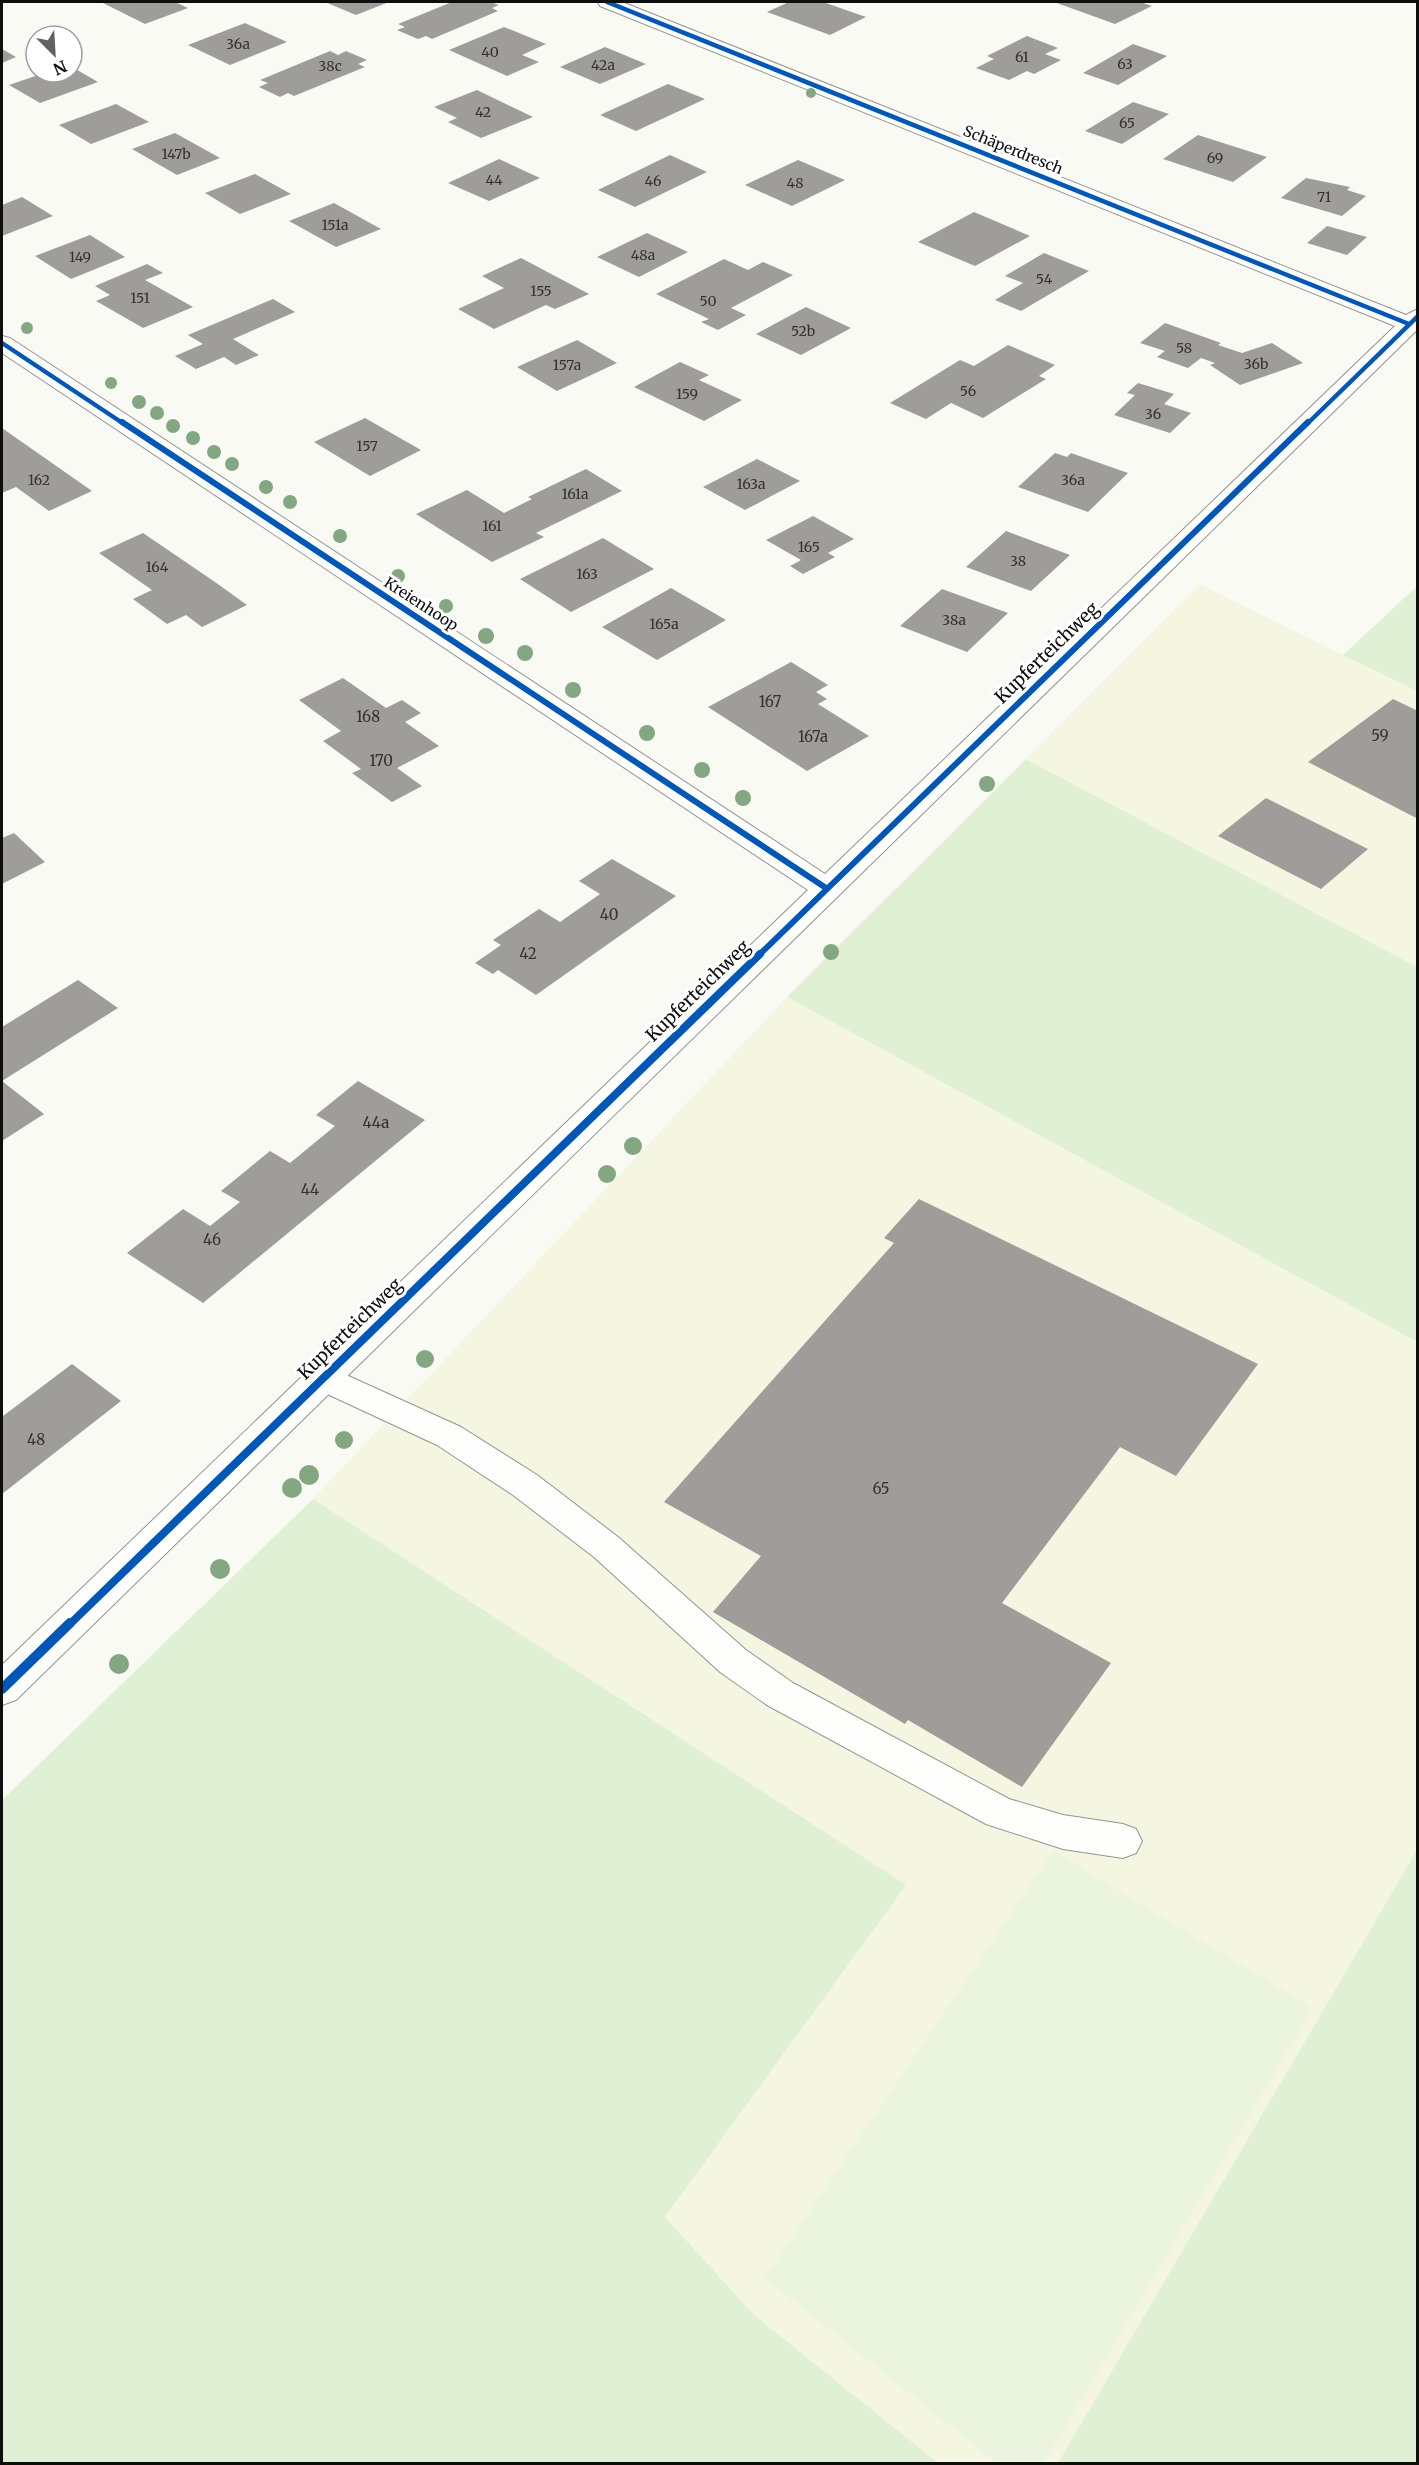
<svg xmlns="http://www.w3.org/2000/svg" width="1419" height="2465" font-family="Merriweather,serif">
<rect width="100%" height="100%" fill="#fafaf4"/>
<path fill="#f4f6e1" d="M1199,584L1417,691V967L1026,759Z
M787,997L1417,1342V1850L1058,2463H938L753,2314L664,2217L905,1885L313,1499Z"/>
<path fill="#e0f0d4" d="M1417,586V691L1343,655Z
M1026,759L1417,967V1342L787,997Z
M313,1499L906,1885L665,2217L753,2314L938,2463H2V1800Z
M1417,1850V2463H1058Z"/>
<path fill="#eaf4de" d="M1053,1851L1313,2008L1044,2463H997L765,2278Z"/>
<path fill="#9e9d99" d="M101,2H175L188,8L145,24Z
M325,2H389L356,15Z
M452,2H490L499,5L492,8L498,11L432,39L426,36L418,39L397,30L405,27L398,24Z
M789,2H823L866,17L830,35L767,12Z
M1054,2H1140L1152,6L1115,24Z
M245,23L287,42L230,65L188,45Z
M504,27L546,44L522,55L539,62L507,76L449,50Z
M1027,36L1058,48L1045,54L1061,60L1034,74L1027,71L1009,80L976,68L994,59L987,56Z
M1133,44L1167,56L1118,85L1083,73Z
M605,47L646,64L600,84L560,67Z
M2,49L16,57L2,63Z
M330,51L338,55L346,51L367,60L358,64L365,67L294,96L288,93L280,97L259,87L268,83L260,80Z
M72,67L98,82L40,103L9,85L47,72H72Z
M668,84L705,99L636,131L600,115Z
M477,90L533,117L481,138L448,122L457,118L434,107Z
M1133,102L1169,114L1122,144L1085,131Z
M116,104L149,122L91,144L59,125Z
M175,133L220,158L177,175L132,149Z
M1198,135L1267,157L1233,182L1163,159Z
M670,155L707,172L635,207L598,190Z
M499,159L540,178L489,201L448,183Z
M798,160L845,180L792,206L745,185Z
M255,174L291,194L240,214L205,193Z
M1306,178L1350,187L1347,190L1366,196L1342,216L1281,198Z
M22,197L53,216L2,236V205Z
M334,203L381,229L336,247L289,221Z
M974,212L1030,236L975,266L918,242Z
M1327,226L1367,237L1347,255L1307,243Z
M647,233L688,252L639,277L597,257Z
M90,235L125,257L71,279L35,256Z
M1044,253L1089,271L1021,311L995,300L1023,283L1005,276Z
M521,258L589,294L555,309L546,305L494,329L458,309L504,288L482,276Z
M724,259L748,270L763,262L793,275L731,308L746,315L718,330L701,322L709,319L656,294Z
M147,264L163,273L145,280L193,307L143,328L96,301L110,295L95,286Z
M273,299L295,312L233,339L259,355L236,365L224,357L196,369L175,356L203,344L188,335Z
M806,307L851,328L801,355L756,334Z
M1165,323L1221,343L1218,345L1242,353L1272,343L1303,363L1240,385L1210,365L1215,363L1201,358L1188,368L1157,357L1165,351L1140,343Z
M577,340L617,363L557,391L517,367Z
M1008,345L1055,365L1039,376L1046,379L983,418L951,403L926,419L890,403L960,360L974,366Z
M680,362L709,375L699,380L742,400L704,421L634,387Z
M1138,383L1174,394L1164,404L1191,413L1170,433L1114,415L1135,395L1127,393Z
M365,418L421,450L370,476L314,442Z
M2,428L92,491L49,511L16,487L2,493Z
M1055,453L1067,457L1071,453L1128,473L1088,512L1018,487Z
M757,459L800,481L745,510L703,487Z
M586,469L622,491L536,533L544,537L492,562L416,514L467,490L504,513L532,499L528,497Z
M813,516L854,539L828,553L835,557L803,574L790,566L801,560L766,540Z
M1006,531L1070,555L1031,591L966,567Z
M143,533L215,582L247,605L202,627L186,615L167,624L133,599L152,590L99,553Z
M603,538L654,569L571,612L520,579Z
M671,588L726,620L657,660L602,627Z
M942,589L1008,613L967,652L900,626Z
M791,662L828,685L816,692L827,699L818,704L869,736L807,771L708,707Z
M343,678L386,708L402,700L421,713L405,722L439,746L397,768L422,786L392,802L352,773L361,769L323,741L341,731L299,700Z
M1393,699L1418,711V819L1308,762Z
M1266,798L1368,849L1321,889L1218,836Z
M14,833L45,862L2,884V838Z
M612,859L676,896L536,995L498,970L493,974L475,963L501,945L493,940L539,909L560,922L600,894L579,881Z
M78,980L118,1008L2,1081L44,1114L2,1141V1027Z
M358,1081L425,1120L203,1303L127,1253L183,1209L210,1226L240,1202L221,1191L270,1151L290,1163L335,1126L316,1115Z
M919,1199L1258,1364L1176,1476L1120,1447L1002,1603L1111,1663L1022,1787L908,1720L905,1724L713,1612L761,1556L664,1502L894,1243L884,1238Z
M72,1364L121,1401L2,1494V1414L3,1416Z"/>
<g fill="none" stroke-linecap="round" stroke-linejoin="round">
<defs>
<path id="lane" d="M322,1364L461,1427L537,1475L618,1537L746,1650L793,1683L1009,1799L1063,1815L1123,1824L1136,1829L1142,1841L1136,1853L1123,1858L1063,1849L986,1824L767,1705L720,1672L594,1557L513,1495L437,1445L310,1386L305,1377L310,1368Z"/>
<path id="street" d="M598,2H622L1406,315L1418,309V329L16,1700L2,1705V1665L808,890L2,353V336L10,338L825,874L1395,326L600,6Z"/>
</defs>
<use href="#lane" stroke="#949492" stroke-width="2"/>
<use href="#street" stroke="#949492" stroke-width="2"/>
<use href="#lane" fill="#fefefd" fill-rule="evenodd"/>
<use href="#street" fill="#fefefd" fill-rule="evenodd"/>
<defs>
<path id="cycleway-far3" d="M607,2L1409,324
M2,343L124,424
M1307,424L1418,316"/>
<path id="cycleway-far2" d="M122,422L826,888
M758,956L1308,422"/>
<path id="cycleway-far1" d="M69,1625L760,954"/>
<path id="cycleway" d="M2,1689L70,1623"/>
</defs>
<use href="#cycleway-far3" stroke="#fff" stroke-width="7"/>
<use href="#cycleway-far2" stroke="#fff" stroke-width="9"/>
<use href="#cycleway-far1" stroke="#fff" stroke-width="11"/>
<use href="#cycleway" stroke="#fff" stroke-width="14"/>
<use href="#cycleway-far3" stroke="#0057b8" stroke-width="4.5"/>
<use href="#cycleway-far2" stroke="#0057b8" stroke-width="6"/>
<use href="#cycleway-far1" stroke="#0057b8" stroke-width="8"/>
<use href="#cycleway" stroke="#0057b8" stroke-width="10"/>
</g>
<g fill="#83a780">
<circle cx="811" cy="93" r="5"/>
<circle cx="27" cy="328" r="6"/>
<circle cx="111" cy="383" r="6"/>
<circle cx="139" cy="402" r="7"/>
<circle cx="157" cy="413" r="7"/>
<circle cx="173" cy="426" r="7"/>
<circle cx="193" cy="438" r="7"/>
<circle cx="214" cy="452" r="7"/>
<circle cx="232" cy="464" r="7"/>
<circle cx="266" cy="487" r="7"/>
<circle cx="290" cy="502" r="7"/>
<circle cx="340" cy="536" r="7"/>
<circle cx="398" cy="576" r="7"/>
<circle cx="446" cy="606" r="7"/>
<circle cx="486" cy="636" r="8"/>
<circle cx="525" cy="653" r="8"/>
<circle cx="573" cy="690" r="8"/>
<circle cx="647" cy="733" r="8"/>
<circle cx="702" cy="770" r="8"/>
<circle cx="987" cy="784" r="8"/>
<circle cx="743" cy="798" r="8"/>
<circle cx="831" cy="952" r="8"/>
<circle cx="633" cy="1146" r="9"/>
<circle cx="607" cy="1174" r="9"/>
<circle cx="425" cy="1359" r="9"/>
<circle cx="344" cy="1440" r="9"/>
<circle cx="309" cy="1475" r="10"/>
<circle cx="292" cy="1488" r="10"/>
<circle cx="220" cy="1569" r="10"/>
<circle cx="119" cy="1664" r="10"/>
</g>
<g text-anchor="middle" stroke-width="6" stroke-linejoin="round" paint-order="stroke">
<g font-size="14" fill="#323231">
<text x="238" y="49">36a</text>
<text x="490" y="57">40</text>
<text x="1022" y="62">61</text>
<text x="1125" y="69">63</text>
<text x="603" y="70">42a</text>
<text x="330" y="71">38c</text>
<text x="483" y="117">42</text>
<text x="1127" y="128">65</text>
<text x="176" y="159">147b</text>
<text x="1215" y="163">69</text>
<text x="494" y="185">44</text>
<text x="653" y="186">46</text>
<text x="795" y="188">48</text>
<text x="1324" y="202">71</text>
<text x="335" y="230">151a</text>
<text x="643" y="260">48a</text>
<text x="80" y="262">149</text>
<text x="1044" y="284">54</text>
<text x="541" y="296">155</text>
<text x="140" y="303">151</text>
<text x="708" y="306">50</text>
<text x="803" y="336">52b</text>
<text x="1184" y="353">58</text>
<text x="1256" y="369">36b</text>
<text x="567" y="370">157a</text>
<text x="968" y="396">56</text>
<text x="687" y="399">159</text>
<text x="1153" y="419">36</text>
<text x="367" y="451">157</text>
<text x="39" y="485">162</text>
<text x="1073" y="485">36a</text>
<text x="751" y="489">163a</text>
<text x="575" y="499">161a</text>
<text x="492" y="531">161</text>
<text x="809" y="552">165</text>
<text x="1018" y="566">38</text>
<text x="157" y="572">164</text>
<text x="587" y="579">163</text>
<text x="954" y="625">38a</text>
<text x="664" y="629">165a</text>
</g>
<g font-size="15" fill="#0e0e0e" stroke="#fff">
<text transform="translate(1013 150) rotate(22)" y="5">Schäperdresch</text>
<text transform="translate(421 604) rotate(33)" y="5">Kreienhoop</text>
</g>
<g font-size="15" fill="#323231">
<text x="770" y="707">167</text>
<text x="368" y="722">168</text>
<text x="1380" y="741">59</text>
<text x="813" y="742">167a</text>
<text x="381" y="766">170</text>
<text x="609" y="920">40</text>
<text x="528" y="959">42</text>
<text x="376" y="1128">44a</text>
<text x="310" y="1195">44</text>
<text x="212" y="1245">46</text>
<text x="36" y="1445">48</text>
<text x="881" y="1494">65</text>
</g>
<g font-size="18" fill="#0e0e0e" stroke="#fff">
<text transform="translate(1047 653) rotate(-44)" y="6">Kupferteichweg</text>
<text transform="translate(698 991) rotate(-44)" y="6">Kupferteichweg</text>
<text transform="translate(350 1329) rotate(-44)" y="6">Kupferteichweg</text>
</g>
</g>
<rect width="1419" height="2465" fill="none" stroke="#0e0e0e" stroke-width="6"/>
<g transform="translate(54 54) rotate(156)"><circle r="28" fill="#ffffff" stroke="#9f9f9f" stroke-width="1.5"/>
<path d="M0-4.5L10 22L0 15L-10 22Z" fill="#61615e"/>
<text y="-9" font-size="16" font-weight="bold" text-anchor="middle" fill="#0e0e0e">N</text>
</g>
</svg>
